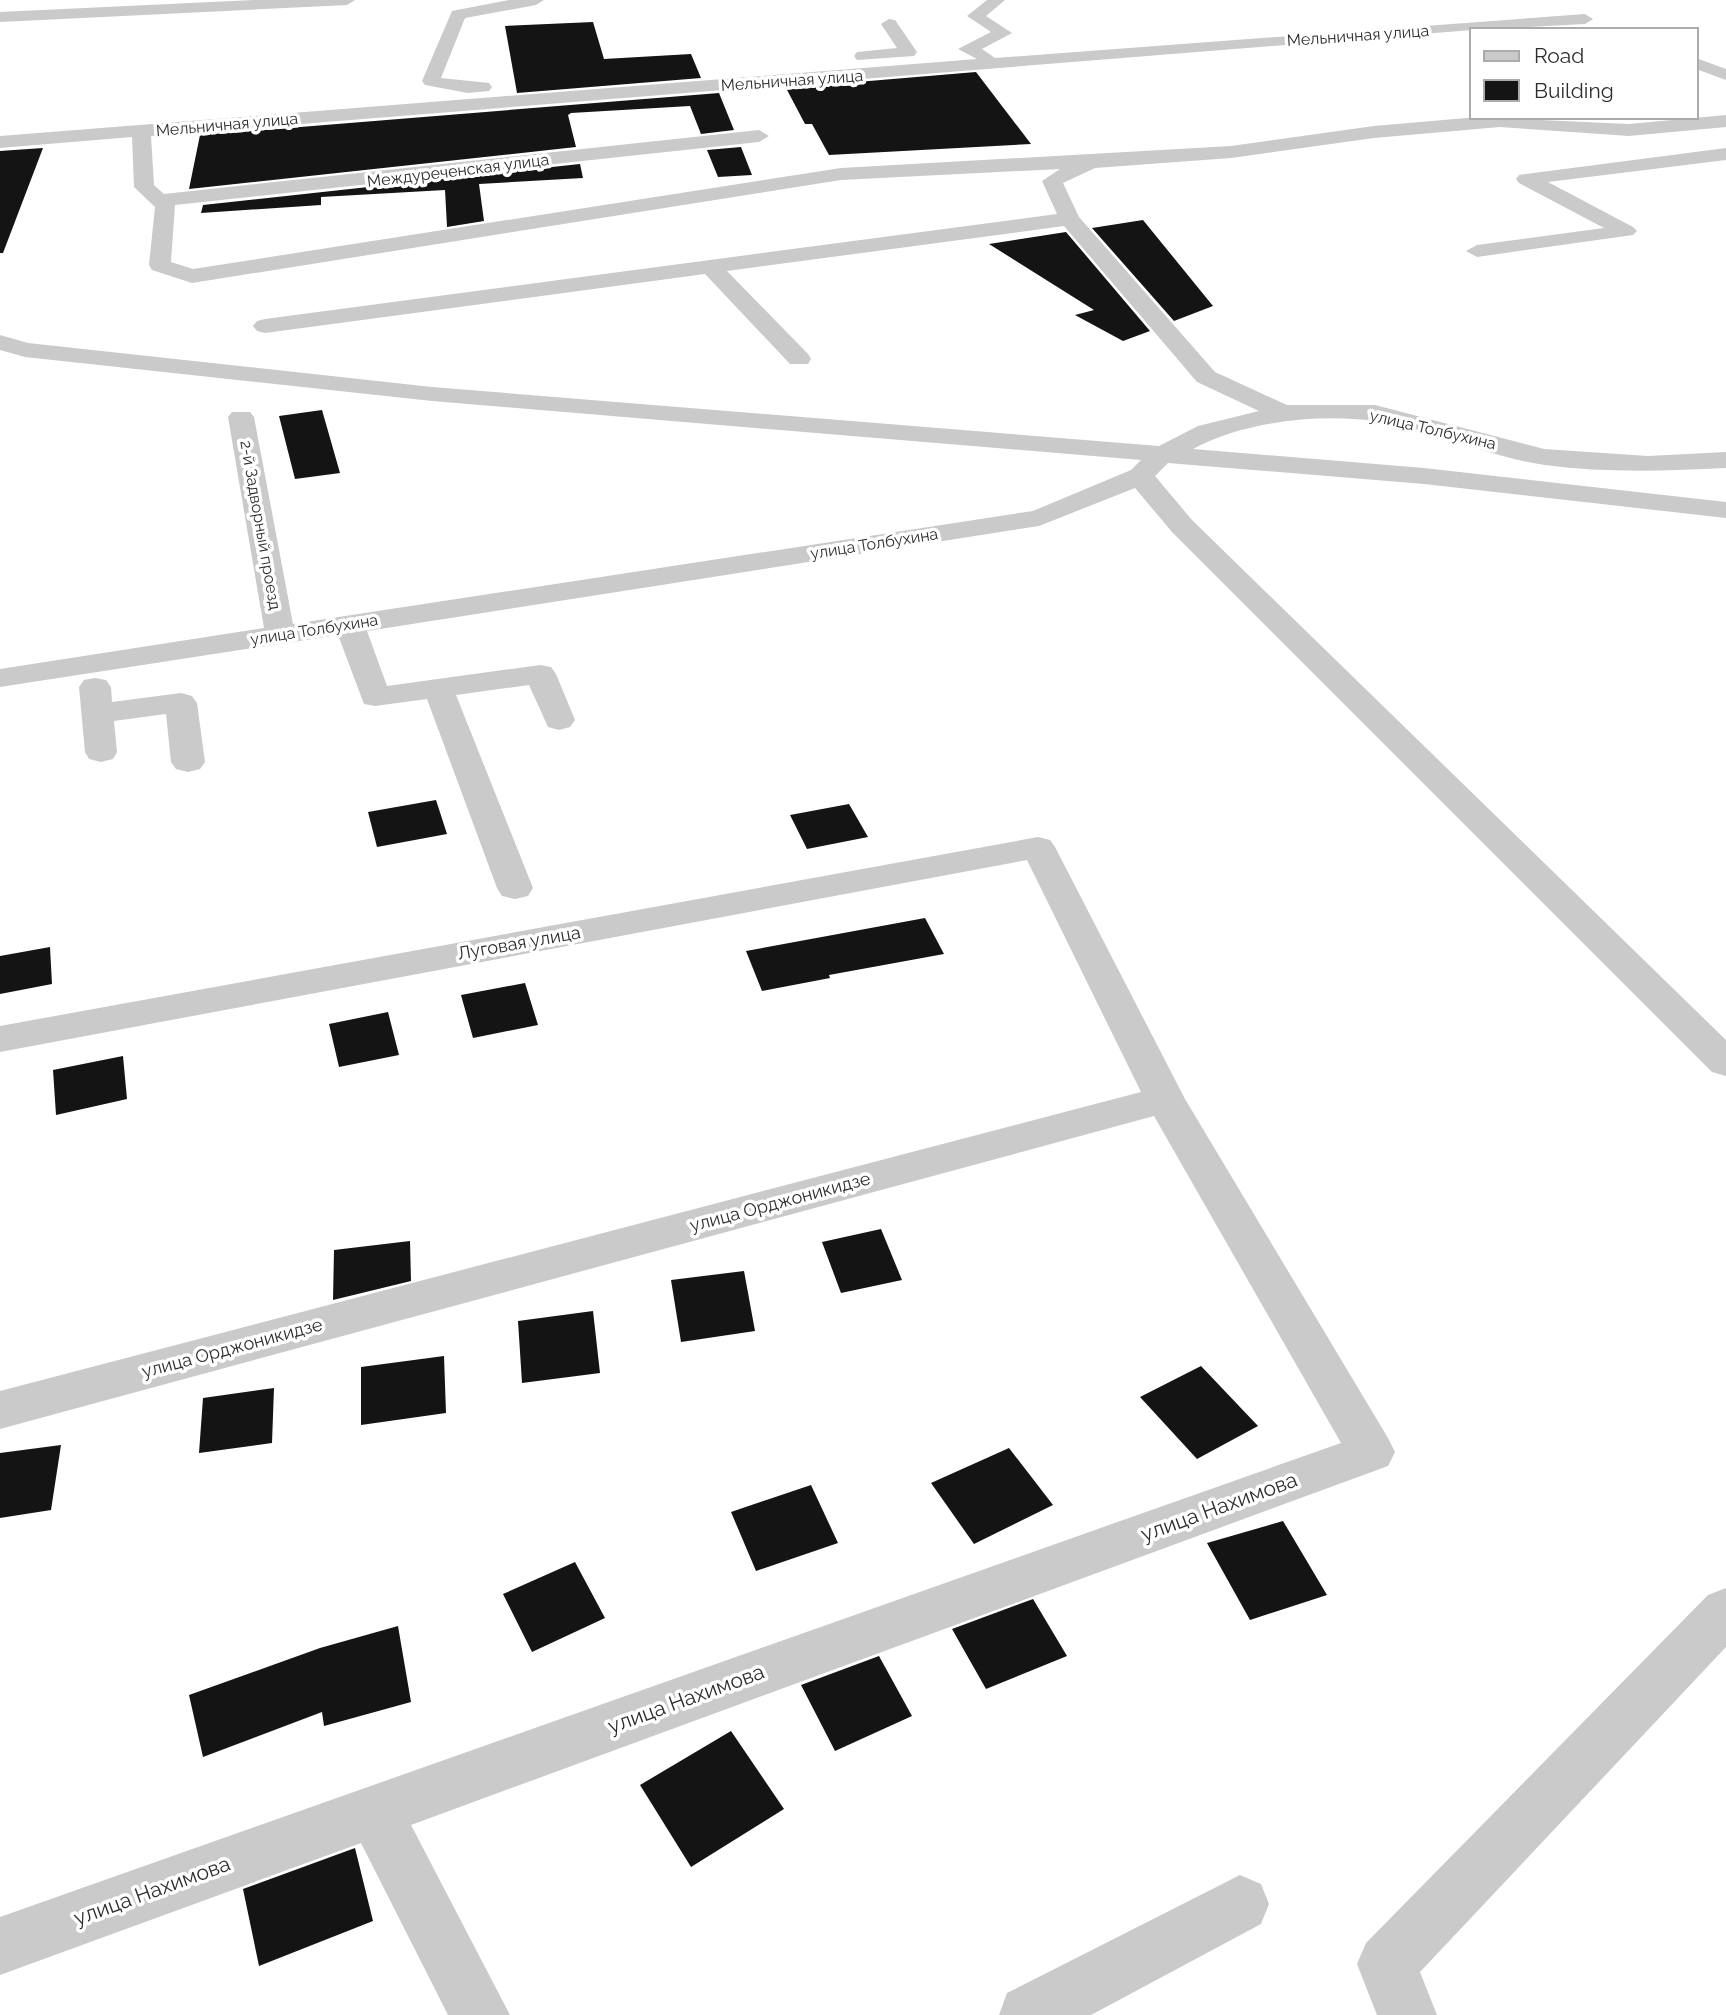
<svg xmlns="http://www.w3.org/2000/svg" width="1726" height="2015" font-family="Raleway,sans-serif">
<rect width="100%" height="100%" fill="#fff"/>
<path fill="#141414" d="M593,22L604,59L691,54L701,78L517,93L505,26Z
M976,72L1031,144L829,155L812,124H805L786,88Z
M719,93L734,130L701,134L690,106L571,113L568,115L576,147L189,189L200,135Z
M741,147L752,175L718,177L707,150Z
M43,148L3,253H0V151Z
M580,164L583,178L479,184L484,221L447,227L445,190L321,197V205L201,213L203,205Z
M1143,220L1213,306L1174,321L1092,228Z
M1066,232L1150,331L1123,341L1075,315L1094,310L989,244Z
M322,410L340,473L295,479L279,416Z
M436,800L447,834L377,847L368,812Z
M849,804L868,837L807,849L790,815Z
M925,918L944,954L829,975L830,978L762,991L746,951Z
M50,947L52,984L0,994V956Z
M525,983L538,1025L473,1038L461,995Z
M388,1012L399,1055L339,1067L329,1024Z
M123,1056L127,1099L56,1115L53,1070Z
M881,1229L902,1280L841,1293L822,1242Z
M410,1241L411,1281L333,1300L334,1250Z
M744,1271L755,1331L681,1342L671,1280Z
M593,1311L600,1373L522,1383L518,1321Z
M444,1356L446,1413L361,1425V1367Z
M1201,1366L1258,1426L1197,1459L1140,1397Z
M274,1388L272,1443L199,1453L203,1398Z
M61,1445L51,1510L0,1518V1453Z
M1009,1448L1053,1505L974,1544L931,1483Z
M811,1485L838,1543L756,1571L731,1512Z
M1283,1521L1327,1595L1250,1620L1207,1543Z
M575,1562L605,1618L532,1652L503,1594Z
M1033,1599L1067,1656L986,1689L952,1629Z
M398,1626L411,1702L324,1726L322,1712L203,1757L189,1695L320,1648Z
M879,1656L912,1716L835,1751L801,1685Z
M731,1731L784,1809L691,1867L640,1785Z
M355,1848L373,1921L259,1966L243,1889Z"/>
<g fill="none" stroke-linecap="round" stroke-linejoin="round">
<path fill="#cacaca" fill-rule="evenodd" d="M254,0H355L347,5L0,22V12Z
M509,0H544L536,5L465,18L441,78L489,83L492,87L489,91L468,93L425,85L422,81L452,11Z
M987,0H1005L986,16L1012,33L982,49L995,58L1585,14L1593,19L1585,24L1472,30L151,136L154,185L164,194L759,130L769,136L759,142L175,205L171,262L193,269L841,168L1231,146L1374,126L1478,117L1629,124L1726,115V127L1629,136L1500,127L1374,138L1231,158L1095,168L1063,183L1079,217L1215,372L1287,405H1375L1544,449L1648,456L1726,452V468C1666,471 1605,473 1545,465C1487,457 1432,428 1374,421C1318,413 1243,422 1193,449L1424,468L1726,502V518L1424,484L1168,463L1155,476L1192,520L1726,1040V1076L1712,1072L1172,532L1135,488L1039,526L367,631L387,686L540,665L551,667L556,674L575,720L570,727L559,730L548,727L529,685L456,695L533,888L528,896L515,899L502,896L497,888L427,699L375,706L364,704L338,635L0,687V669L264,628L228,417L232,412H250L254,417L293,624L1033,511L1131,470L1141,460L432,401L25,357L0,350V335L28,343L432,387L1159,446L1198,426L1259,411L1197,382L1064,226L727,271L808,354L811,359L808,364H790L705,274L265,333L257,331L253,326L257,321L265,319L1057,214L1042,181L1060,169L841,180L192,283L152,270L149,265L155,207L134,187L132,137L0,148V136L977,59L958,49L991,32L967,16Z
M889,19L895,20L917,52L914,56L857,60L854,56L857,52L897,48L881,24Z
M1696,58L1726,69V80L1696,69Z
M1726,148V160L1548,182L1633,227L1637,231L1633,235L1477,257L1466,251L1477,245L1604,228L1519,183L1516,179L1519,175Z
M95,678L106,680L111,687L112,702L181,693L192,696L197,703L205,762L200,769L188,772L176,769L171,762L166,714L114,721L117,752L113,759L101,762L89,759L85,752L79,687L84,680Z
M1038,837L1050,840L1055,847L1185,1099L1388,1438L1395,1452L1388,1466L411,1825L510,2015H448L361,1843L0,1975V1917L1341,1443L1154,1116L0,1429V1391L1141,1092L1027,860L0,1052V1026Z
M1726,1588V1647L1420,1972L1437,2015H1377L1357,1964L1366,1943L1708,1595Z
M1240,1875L1261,1884L1269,1904L1261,1924L1091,2015H999L1007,1993Z"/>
</g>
<g text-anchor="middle" stroke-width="7" stroke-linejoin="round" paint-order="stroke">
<g font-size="16" fill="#2d2d2d" stroke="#fff">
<text transform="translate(1358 35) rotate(-4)" y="6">Мельничная улица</text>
<text transform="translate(792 80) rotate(-4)" y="6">Мельничная улица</text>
<text transform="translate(227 124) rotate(-5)" y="6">Мельничная улица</text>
<text transform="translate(458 170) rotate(-7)" y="6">Междуреченская улица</text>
<text transform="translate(1433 429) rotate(13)" y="6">улица Толбухина</text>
<text transform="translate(261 525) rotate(80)" y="6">2-й Задворный проезд</text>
<text transform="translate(874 543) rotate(-9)" y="6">улица Толбухина</text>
<text transform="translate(314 629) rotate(-9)" y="6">улица Толбухина</text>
</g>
<g font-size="18" fill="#2d2d2d" stroke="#fff">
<text transform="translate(519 943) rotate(-10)" y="6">Луговая улица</text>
<text transform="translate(780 1202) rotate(-15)" y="6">улица Орджоникидзе</text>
<text transform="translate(232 1348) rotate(-15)" y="6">улица Орджоникидзе</text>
</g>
<g font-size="21" fill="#2d2d2d" stroke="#fff">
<text transform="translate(1219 1507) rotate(-20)" y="7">улица Нахимова</text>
<text transform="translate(686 1699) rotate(-20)" y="7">улица Нахимова</text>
<text transform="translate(152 1891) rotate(-20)" y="7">улица Нахимова</text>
</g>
</g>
<rect x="1470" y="28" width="228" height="91" fill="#ffffff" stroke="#ababab" stroke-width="2"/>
<rect x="1484" y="51" width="35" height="10" fill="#cacaca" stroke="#ababab" stroke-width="2"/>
<text x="1534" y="63" font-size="21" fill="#2d2d2d">Road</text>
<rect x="1484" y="80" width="35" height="21" fill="#141414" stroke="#ababab" stroke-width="2"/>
<text x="1534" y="98" font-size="21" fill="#2d2d2d">Building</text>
</svg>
